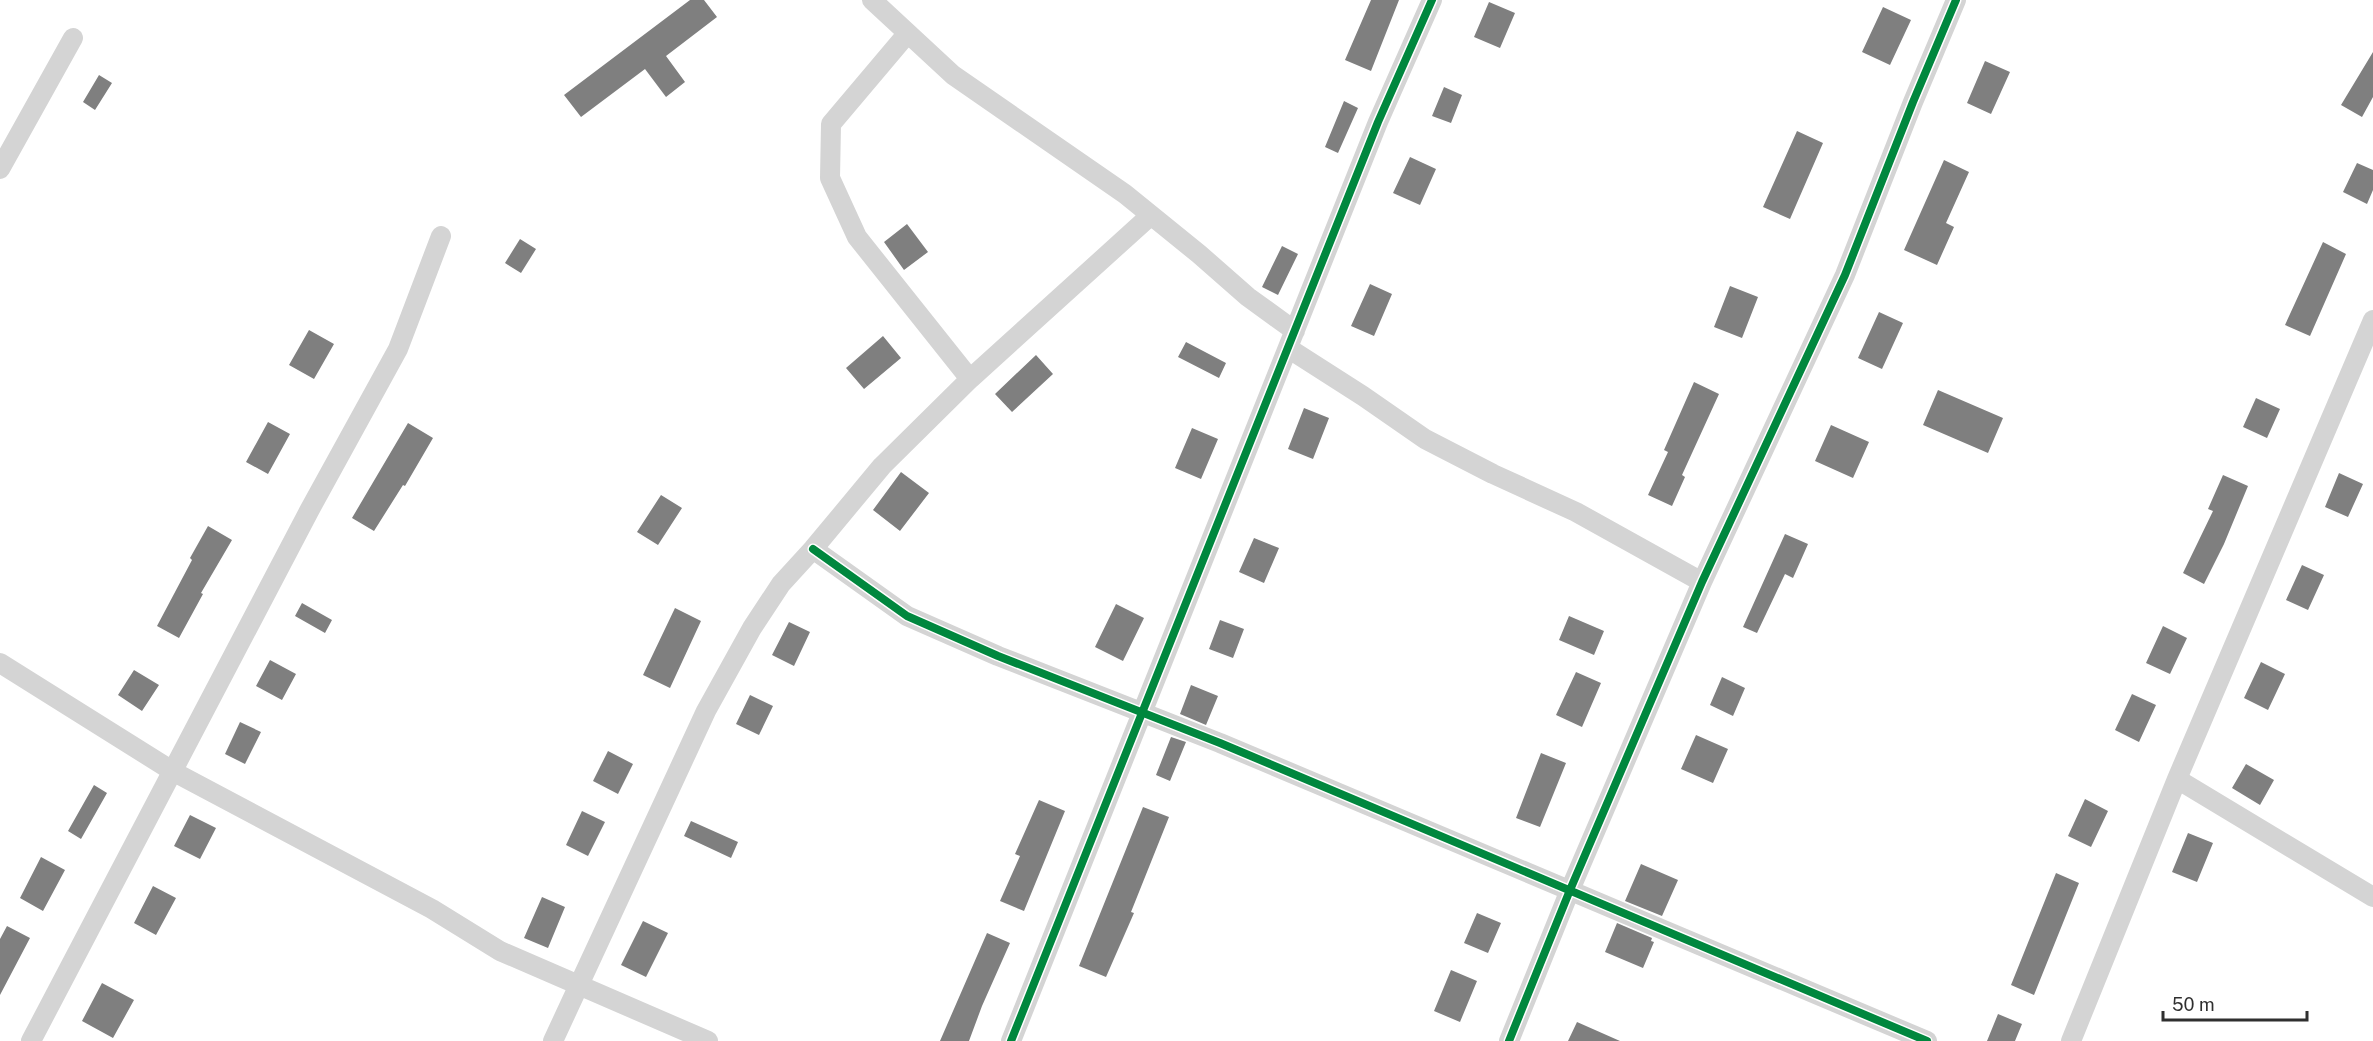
<svg xmlns="http://www.w3.org/2000/svg" width="2373" height="1041" font-family="'Public Sans',sans-serif">
<rect width="100%" height="100%" fill="#fff"/>
<path fill="#7f7f7f" d="M690,0H704L717,17L666,56L685,82L666,97L645,69L581,117L564,95Z
M1371,0H1399L1371,71L1345,60Z
M1489,2L1515,13L1500,48L1474,37Z
M1883,7L1911,20L1890,65L1862,52Z
M2373,52V97L2362,117L2341,105Z
M1985,61L2010,72L1991,114L1967,103Z
M99,75L112,83L95,110L83,102Z
M1444,87L1462,95L1451,123L1432,116Z
M1344,101L1358,108L1338,153L1325,147Z
M1797,131L1823,143L1790,219L1763,207Z
M1410,157L1436,169L1420,205L1393,193Z
M1944,160L1969,172L1946,223L1954,227L1937,265L1904,250Z
M2357,163L2373,170V190L2367,204L2343,192Z
M907,224L928,252L904,270L884,242Z
M520,239L536,249L521,273L505,263Z
M2323,242L2346,254L2310,336L2285,325Z
M1282,246L1298,254L1278,295L1262,287Z
M1370,284L1392,294L1374,336L1351,326Z
M1730,286L1758,297L1742,338L1714,327Z
M1879,312L1903,323L1882,369L1858,358Z
M309,330L334,344L314,379L289,365Z
M883,336L901,358L864,389L846,368Z
M1186,342L1226,363L1219,378L1178,357Z
M1036,355L1053,374L1012,412L995,394Z
M1694,382L1719,394L1682,475L1685,477L1672,506L1648,495L1668,452L1664,450Z
M1938,390L2003,418L1988,453L1923,425Z
M2256,398L2280,409L2267,438L2243,427Z
M1304,408L1329,418L1313,459L1288,449Z
M268,422L290,434L268,474L246,462Z
M408,423L433,438L405,486L403,485L374,531L352,518Z
M1831,425L1869,442L1853,478L1815,461Z
M1192,428L1218,439L1201,479L1175,468Z
M901,472L929,493L900,531L873,510Z
M2339,473L2363,484L2348,517L2325,507Z
M2223,475L2248,486L2224,544L2204,584L2183,573L2213,511L2208,509Z
M661,495L682,508L658,545L637,532Z
M208,526L232,540L201,593L203,594L179,638L157,626L192,560L190,558Z
M1785,534L1808,544L1793,578L1785,574L1757,633L1743,627Z
M1254,538L1279,548L1264,583L1239,572Z
M2302,565L2324,575L2308,610L2286,600Z
M302,603L332,620L325,633L295,616Z
M1116,604L1144,618L1123,661L1095,647Z
M675,608L701,621L670,688L643,675Z
M1569,616L1604,631L1594,655L1559,640Z
M1220,620L1244,629L1233,658L1209,649Z
M789,622L810,632L794,666L772,655Z
M2163,626L2187,638L2170,674L2146,663Z
M270,660L296,674L282,700L256,686Z
M2261,662L2285,674L2268,710L2244,698Z
M134,670L159,685L142,711L118,695Z
M1576,672L1601,683L1582,727L1556,715Z
M1722,677L1745,688L1733,716L1710,705Z
M1191,685L1218,696L1206,725L1180,714Z
M2132,694L2156,705L2139,742L2115,730Z
M750,695L773,706L759,735L736,724Z
M240,722L261,732L245,764L225,754Z
M1696,735L1728,749L1713,783L1681,769Z
M1171,737L1186,742L1170,781L1156,775Z
M608,751L633,764L618,794L593,781Z
M1541,753L1566,763L1540,827L1516,818Z
M2246,764L2274,780L2260,805L2232,788Z
M94,785L107,793L81,839L68,831Z
M2085,799L2108,811L2091,847L2068,836Z
M1039,800L1065,811L1024,911L1000,901L1020,856L1015,854Z
M1143,807L1169,817L1131,912L1134,913L1106,977L1079,966Z
M582,811L605,822L588,856L566,845Z
M190,815L216,828L200,859L174,846Z
M691,821L738,842L731,858L684,836Z
M2188,833L2213,843L2197,882L2172,872Z
M41,857L65,870L43,911L20,898Z
M1641,864L1678,880L1662,916L1625,901Z
M2056,873L2079,883L2034,995L2011,985Z
M153,886L176,898L156,935L134,923Z
M542,897L565,907L548,948L524,938Z
M1477,913L1501,923L1488,953L1464,943Z
M643,921L668,933L646,977L621,965Z
M1617,923L1652,938L1651,941L1654,942L1643,968L1605,952Z
M7,926L30,938L0,995V939Z
M987,933L1010,943L982,1006L969,1041H940Z
M1451,970L1477,981L1460,1022L1434,1011Z
M102,983L134,1000L113,1038L82,1021Z
M1998,1014L2022,1024L2015,1041H1987Z
M1577,1022L1620,1041H1568Z"/>
<g fill="none" stroke-linecap="round" stroke-linejoin="round">
<path stroke="#d4d4d4" stroke-width="20" d="M872,0L953,75L1125,194L1199,254L1248,297L1295,331
M907,34L831,124L830,178L857,237L970,379
M0,169L73,38
M1288,348L1363,396L1425,439L1493,474L1576,512L1702,582
M813,549L907,616L998,656L1220,743L1927,1041
M0,663L174,772L432,909L500,951L708,1041
M2177,779L2373,897
M31,1041L309,511L398,349L441,236
M553,1041L706,711L752,628L781,584L813,549L882,466L970,379L1150,216
M1011,1041L1378,122L1432,0
M1509,1041L1570,890L1702,582L1845,275L1913,102L1956,0
M2071,1041L2177,779L2373,320"/>
<defs>
<path id="cycleway" d="M813,549L907,616L998,656L1220,743L1927,1041
M1011,1041L1378,122L1432,0
M1509,1041L1570,890L1702,582L1845,275L1913,102L1956,0"/>
</defs>
<use href="#cycleway" stroke="#fff" stroke-width="11"/>
<use href="#cycleway" stroke="#00873e" stroke-width="8"/>
</g>
<path d="M2163 1011v9h144v-9" fill="none" stroke="#2f2f2f" stroke-width="3"/>
<text x="2172" y="1011" font-size="18" fill="#2f2f2f" stroke="#ffffff" stroke-width="4.5" paint-order="stroke">50 m</text>
</svg>
